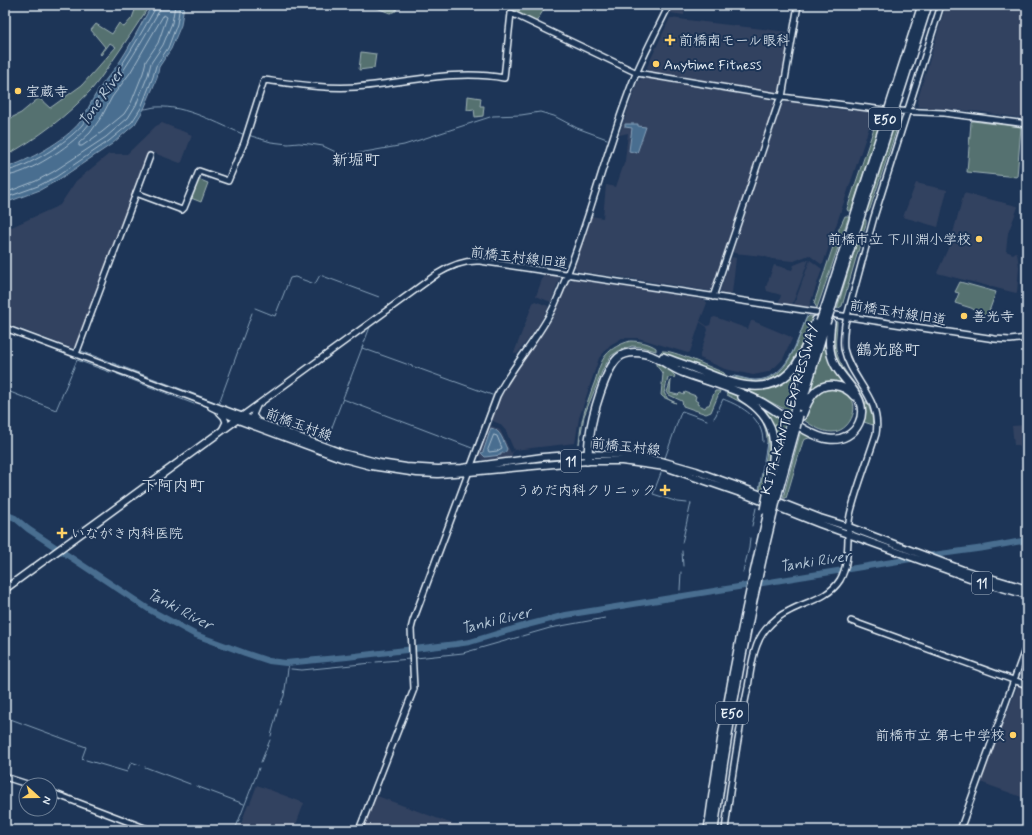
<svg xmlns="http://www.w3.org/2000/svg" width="1032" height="835" font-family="Mynerve,'Klee One',sans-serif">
<rect width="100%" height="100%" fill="#1d3557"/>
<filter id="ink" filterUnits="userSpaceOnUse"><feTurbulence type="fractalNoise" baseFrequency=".025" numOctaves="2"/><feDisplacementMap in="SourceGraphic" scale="8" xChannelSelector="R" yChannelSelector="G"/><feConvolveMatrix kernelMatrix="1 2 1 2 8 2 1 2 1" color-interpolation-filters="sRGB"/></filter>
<g filter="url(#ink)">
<path fill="#334260" d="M416,5H473V6L471,8H415Z
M674,5H685L684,15L671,13Z
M946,5H1027V119L982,112L919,107L917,102Z
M670,18L788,32L789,34L780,90L777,92L649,71L647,67Z
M642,78L773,100L775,104L721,260L729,263L732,257L736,258L732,293L730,295L722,293L720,291L729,264L721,261L711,290L709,291L641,280L639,289L705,300L707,303L700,321L707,326L710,325L712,318L715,317L748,329L751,321H753L791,337L792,339L783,359L775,367L768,372L753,375L725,369L700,358V354L708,330L707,327L700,322L690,352L688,353L638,338H622L610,345L599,358L579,418L575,443L514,450L512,454V457L482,460L479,455L489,427L492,426L500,430L511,453L514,450L506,431L500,424L493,421L492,419L502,394L510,380L552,319L568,281L573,279L639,289L640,280L577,271L574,266L591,216L603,218L606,185L616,187L625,161L628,133L619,135L638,81Z
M787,101L827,108L869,112L871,113L873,116L823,264H821L809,255L794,261L772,259L763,256L734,253L733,251L782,104Z
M162,123L192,135L182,162L180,163L149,151L75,347L72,348L5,323V230L60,205L76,181L109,154H127L156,126Z
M916,183L947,190L938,227L903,217Z
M964,193L1017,206L1018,207L1008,233L1006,251L1013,254L1016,252L1017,253L1019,267L1017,292L1016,293L937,273L950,244Z
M809,259L792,305L779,302L781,295L767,291L766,287L774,265L792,270L794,265Z
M810,260L822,269L809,307L794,305Z
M544,274L560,277L551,302L536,296Z
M535,301L548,306V308L537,328L517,354L514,353L533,303Z
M1027,425V461H1021L1019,445H1014L1012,426Z
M1027,464V492L1025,493L1021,465Z
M1018,685L1027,689V799L983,783L981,780Z
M257,785L304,803L294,830H239L248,804H250Z
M377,796L447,822L471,830H363L375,797Z"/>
<path fill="#54716f" stroke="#9eb1b4" d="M137,5H150C136,26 123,46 109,66C103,74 98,82 92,89C68,115 37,139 5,156V121L21,113L39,98L50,108L82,85L116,47L110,43L101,55L100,54L105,47L91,30L96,24L112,34L119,23L124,27L132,18Z
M369,5H397L396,11L390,13Z
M514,5H543L546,6L536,22L515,12Z
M361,52L376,54L374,68L359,70Z
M468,96L481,98L480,106H484L483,116L475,117L474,109L467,110Z
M883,114L851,211H848L847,209L878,116Z
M897,115L900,117L899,122L870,209L868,212L865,213Z
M972,121L1021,127L1017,177L967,172L971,122Z
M198,179L208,183L201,202L191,198Z
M845,216H849L817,308L814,303L839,229Z
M864,218L866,220V224L842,306L837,309Z
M960,282L996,292L987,317L971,308L955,303L959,293L955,292Z
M809,316L813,317C797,357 784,395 732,379C738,375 748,381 756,381C788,380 796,344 806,319Z
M835,321L837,322C837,333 834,343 837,354C842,373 860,385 866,404V401L867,402L872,416L873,425L864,422L865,418C859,432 844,446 827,443C818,441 811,434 803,441L787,495L786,498H783L801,430C814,439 829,446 844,439C851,436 856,431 859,425C876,397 843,381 835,357C831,346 833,332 835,321Z
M828,331V337L845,385C828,376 818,384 808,398Z
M811,340L790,412L744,388L778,383Z
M630,341C639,341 649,343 656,348V351L642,347L632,346L620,350L611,356L603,369L584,416L579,444C580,422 587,402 595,381C598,372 600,362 606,355C612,348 620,344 630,341Z
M662,351C674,350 709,367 722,372L724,373L726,376L690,363L663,355L660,353Z
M656,361L666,366L675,376L674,378L671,377L668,378L664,393L668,399L676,403L663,397L661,395L663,374L656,365Z
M671,380L670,393L678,395L680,393L684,395L685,392L696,396L695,400L698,402L697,404L705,408L707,405H709L715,391H720L711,412L706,414L683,406L682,401L669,395L667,392Z
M836,387C840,389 846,391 849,395C861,408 849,432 832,432C822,432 812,426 804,420L809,404L818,391Z
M726,391C734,393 741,399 747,404C781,431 769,454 765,491L760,489V486C765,461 776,432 754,411C746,404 736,400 727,395Z
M750,399L787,420L770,486L776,439Z"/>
<path fill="#486e90" stroke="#88a2ba" d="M152,5H184L181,25L171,49L159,67L157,78L144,109L135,124L112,144L58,180L40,190L5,203V168C28,161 65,141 80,122C88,111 92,98 100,88C105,80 111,73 117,66C130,47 140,25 152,5Z
M625,124H638V126L646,127L637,153L629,151L632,128L625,127Z
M929,317L945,322L943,328L933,324L927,321Z
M491,428C501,430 503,441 507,449L505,453H501V455L485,457L481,453L483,452Z"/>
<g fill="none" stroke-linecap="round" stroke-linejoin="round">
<path stroke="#a8bdce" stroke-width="1" d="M164,15L167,17L158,43L146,61L143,73L131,103L124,114L102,132L82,146H79V143L90,133L102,116L112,97L130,73Z
M5,171C26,169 69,141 82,125C91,114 95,102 102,91C108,82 115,75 121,66C133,48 144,28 155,9V5
M5,176C27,175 71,146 85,129C95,118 99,105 107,93C113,84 120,77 125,68C137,50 148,30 159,11L161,5
M5,193L36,181L53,172L106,137L128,118L136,105L148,75L151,63L163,45L172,23L175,5
M5,198L38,186L56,177L109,141L132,122L141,108L153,77L156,66L168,48L177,24L180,5
M494,435L497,436L502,448L497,451L489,452L488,450Z"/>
<path stroke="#88a2ba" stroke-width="1" d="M144,109C148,109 152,107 156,107C186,105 218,124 245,135
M248,135L271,142L288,144L299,143L310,144L323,146L340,154L359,153L404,145L493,116L521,115L540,112L554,116L577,128L607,139
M315,284L320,275L379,297
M255,308L275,316L290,278L295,277L312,283
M374,323L443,274L465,265
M362,348L492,395
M81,351L215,402
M117,374L194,404
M731,378L734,376C741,377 748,380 755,380C788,380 797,340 807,316
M5,390L56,410L77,360L112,373
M725,393V391
M343,399L472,448
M219,403L252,313
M714,418L716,415L723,399C743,407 763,418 763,442
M326,443L370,327
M665,458L681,412L682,411L707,420
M661,473L653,494L678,502L687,503
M759,490L767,443
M752,526L756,508
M682,543L691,503
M682,551L683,566
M743,572L749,548L750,538
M741,587L742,583
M680,590L681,572
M680,594V597
M522,636L550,628L605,618
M416,658L463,653L519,637
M291,662V665
M376,662L410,659
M291,669L302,670L372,663
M280,705L284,696L289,662
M5,717L86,747L82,758L83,759
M271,736L278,709
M86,760L127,772L131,762L140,765
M261,762L270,740
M145,767L190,784
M196,786L244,804
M235,830L259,768"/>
<path stroke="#486e90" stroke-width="6" d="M5,514L15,518L28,529L150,610L196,635L245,653L269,661L286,663L347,657L456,644L470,642L523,626L566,615L917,558
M926,556L984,548L1027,540"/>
<defs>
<path id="tertiary" d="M898,111L944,113L1027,124
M136,193L182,210L184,208L199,171L228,181L244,143L264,80C294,84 325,89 356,87C405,83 455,69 504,78L511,13L637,73L782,97L884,110
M713,297L779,101L782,97L798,5
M836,315L995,339L1010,340L1027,338
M5,328L242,416L437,274C451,265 464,260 480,261L816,312
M76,354L150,156
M257,406L253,415L258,422
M211,407L238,420
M220,413L224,417L226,422L222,430
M851,621L1027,685
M5,777L30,785
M50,792L150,830
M359,830L414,689L411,629L413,621L497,396C513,364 541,336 555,304C587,232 604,155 633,81C643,56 657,30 669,5
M725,830C731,782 738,734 748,687C751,669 753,644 766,629C772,622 780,615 789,611C807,601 828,599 840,580C851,561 846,536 850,515C856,489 868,460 876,434C882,399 851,380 844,349C843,341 844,332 845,324L874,217L941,5
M960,830L1027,644"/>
<path id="primary" d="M238,420L341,458L371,466L417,473L438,474L469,472L587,461H622L665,467L749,496L820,524L978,581L1027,595
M5,589L242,416L342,453L380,463L406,467L438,469L462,468L543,457L584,454L623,455L661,461L696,471L751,491L820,518L849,527L963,570L1027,589"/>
<path id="motorway" d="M826,305L922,5
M832,306L928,5
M663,357C676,362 689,366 701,371C733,384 771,400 796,365C805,352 810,335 816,320
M742,397C783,422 775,449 768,490
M801,407L826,323
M794,412L820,322
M802,416C805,408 808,400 814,393C825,381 844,384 854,396
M587,461C589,452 588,443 590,434C592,416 605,370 618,358C626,351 637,352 646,354C660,358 670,367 682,372C709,382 737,389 763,403C780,413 812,438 829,439C842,441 854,434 859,423C870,399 844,383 835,365C828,352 829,338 831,323
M773,492L790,425
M778,493L796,428
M708,830C722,723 743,617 768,512
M714,830C728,724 747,618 773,514"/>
</defs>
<use href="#tertiary" stroke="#e8f1f8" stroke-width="8"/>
<use href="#primary" stroke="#e8f1f8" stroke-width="9"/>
<use href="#motorway" stroke="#e8f1f8" stroke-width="10"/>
<use href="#tertiary" stroke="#1d3557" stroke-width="5"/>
<use href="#primary" stroke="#1d3557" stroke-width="6"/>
<use href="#motorway" stroke="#1d3557" stroke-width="7"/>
<defs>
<path id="motorway-bridge" d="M820,322L826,305
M826,323L832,306
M790,425L794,412
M796,428L799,415
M764,510L768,490
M768,512L773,492
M773,514L778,493"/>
</defs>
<use href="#motorway-bridge" stroke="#e8f1f8" stroke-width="10" stroke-linecap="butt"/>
<use href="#motorway-bridge" stroke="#1d3557" stroke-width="7"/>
</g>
</g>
<g fill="#ffd166" stroke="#1d3557" stroke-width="1.5">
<path d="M668 34h4v4h4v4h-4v4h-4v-4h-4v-4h4z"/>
<circle cx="656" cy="64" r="4"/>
<circle cx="18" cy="91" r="4"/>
<circle cx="979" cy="239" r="4"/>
<circle cx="964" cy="316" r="4"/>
<path d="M663 484h4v4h4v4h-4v4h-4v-4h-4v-4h4z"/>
<path d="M60 527h4v4h4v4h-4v4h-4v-4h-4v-4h4z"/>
<circle cx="1013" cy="735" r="4"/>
</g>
<g text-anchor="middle" stroke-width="4" stroke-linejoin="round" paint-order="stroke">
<g fill="#1d3557" stroke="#abb9c8" stroke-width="1">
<rect x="869" y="108" width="32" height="22" rx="3"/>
<rect x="561" y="450" width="20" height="22" rx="3"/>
<rect x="972" y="572" width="20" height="22" rx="3"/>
<rect x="716" y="702" width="32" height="22" rx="3"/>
</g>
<g font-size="13" font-weight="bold" fill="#e8f1f8">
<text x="885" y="124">E50</text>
<text x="571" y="466">11</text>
<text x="982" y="588">11</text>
<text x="732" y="718">E50</text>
</g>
<g font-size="14" fill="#e8f1f8" stroke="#1d3557" text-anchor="start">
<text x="679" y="45">前橋南モール眼科</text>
<text x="664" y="69">Anytime Fitness</text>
<text x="26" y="96">宝蔵寺</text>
<text x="971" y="244" text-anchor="end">前橋市立 下川淵小学校</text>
<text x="972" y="321">善光寺</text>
<text x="656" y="495" text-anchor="end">うめだ内科クリニック</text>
<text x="71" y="538">いながき内科医院</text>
<text x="1005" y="740" text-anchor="end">前橋市立 第七中学校</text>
</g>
<g font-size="14" fill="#e8f1f8" stroke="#1d3557">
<text transform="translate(519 257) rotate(7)" y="5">前橋玉村線旧道</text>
<text transform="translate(898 312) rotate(9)" y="5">前橋玉村線旧道</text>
<text transform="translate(789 409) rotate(-74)" y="5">KITA-KANTO EXPRESSWAY</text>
<text transform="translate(299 424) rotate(20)" y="5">前橋玉村線</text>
<text transform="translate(626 446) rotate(6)" y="5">前橋玉村線</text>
</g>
<g font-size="15" font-style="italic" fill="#b0c3d4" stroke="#1d3557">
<text transform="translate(101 97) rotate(-55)" y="5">Tone River</text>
<text transform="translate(815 561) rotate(-9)" y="5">Tanki River</text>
<text transform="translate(180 609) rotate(28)" y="5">Tanki River</text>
<text transform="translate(496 620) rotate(-14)" y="5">Tanki River</text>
</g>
<g font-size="16" fill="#e8f1f8" stroke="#1d3557">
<text x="356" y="165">新堀町</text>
<text x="888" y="355">鶴光路町</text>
<text x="173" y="491">下阿内町</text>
</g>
</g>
<rect width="1032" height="835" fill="none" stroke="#1d3557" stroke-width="20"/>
<rect x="10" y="10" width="1012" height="815" fill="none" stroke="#e8f1f8" stroke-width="1.5" filter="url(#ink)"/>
<g transform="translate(38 797) rotate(111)"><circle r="19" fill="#1d3557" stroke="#6e8097"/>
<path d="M0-3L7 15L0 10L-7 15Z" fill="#ffd166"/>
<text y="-6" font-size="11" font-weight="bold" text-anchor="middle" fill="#e8f1f8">N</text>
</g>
</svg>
